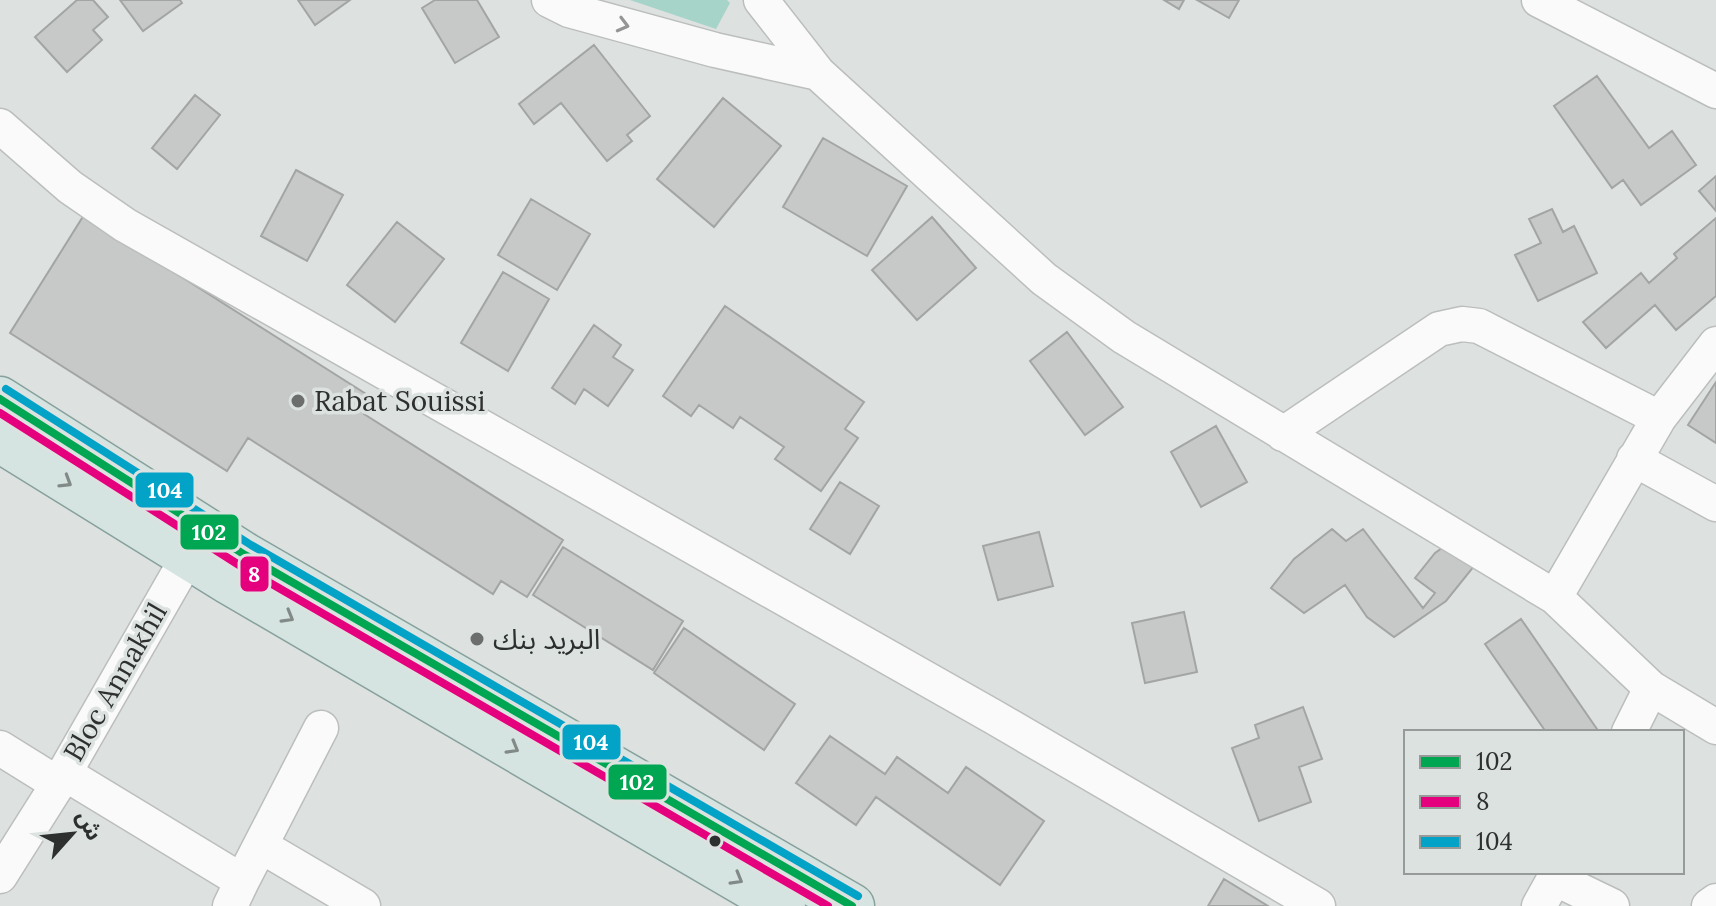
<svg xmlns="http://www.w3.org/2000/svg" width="1716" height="906" font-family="Lora,'Noto Sans Arabic',serif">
<rect width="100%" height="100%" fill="#dde1df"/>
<path fill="#a7d4c8" d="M630,0H727L730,3L716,29Z"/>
<path fill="#c6c9c8" stroke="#a3a5a4" stroke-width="2" d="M77,0H93L108,17L93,30L102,40L67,72L35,37Z
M120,0H180L182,3L143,31Z
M298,0H350L315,25Z
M435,0H477L499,37L455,63L422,8Z
M1164,0H1184L1179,9Z
M1197,0H1239L1229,18Z
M594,45L650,116L627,135L632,141L607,161L561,103L534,124L519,104Z
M1597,76L1649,148L1672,131L1696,165L1641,205L1623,180L1612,188L1554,106Z
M195,95L220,115L177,169L152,148Z
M723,98L781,146L714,227L657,179Z
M823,138L907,186L867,256L783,207Z
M296,170L343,195L307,261L261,236Z
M1716,176V211L1699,191Z
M531,199L590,234L557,290L498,255Z
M1552,209L1563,232L1574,226L1597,273L1538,301L1515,255L1541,243L1529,219Z
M84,215L374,399L364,414L563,540L527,597L501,581L493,594L248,438L227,471L10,333Z
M932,217L976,268L917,320L872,270Z
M1716,218V296L1676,330L1655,305L1606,348L1583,322L1641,273L1649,283L1677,258L1674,254Z
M397,222L444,259L395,322L347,285Z
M503,272L549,299L508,371L461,343Z
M725,306L864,402L845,429L858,438L821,491L775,459L784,447L740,417L733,428L699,405L691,416L663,396Z
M594,325L621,345L613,357L633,370L608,406L584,389L575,404L552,388Z
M1067,332L1123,407L1085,435L1030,361Z
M1716,382V443L1688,425Z
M1216,426L1247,482L1201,507L1171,452Z
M840,482L879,506L850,554L810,529Z
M1332,529L1346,541L1363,529L1423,608L1435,593L1415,578L1435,553L1448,544L1475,565L1446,601L1394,637L1367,617L1345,585L1304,613L1271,588L1294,559Z
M1039,532L1053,586L998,600L983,546Z
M563,547L683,621L653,670L533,595Z
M1184,612L1197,672L1145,683L1132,623Z
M1521,619L1599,732H1546L1485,644Z
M684,628L795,704L764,750L654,673Z
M1303,707L1322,759L1299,767L1311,802L1259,821L1232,748L1259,738L1255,725Z
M830,736L885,774L897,757L948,793L966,767L1044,821L1000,885L876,797L856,825L796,783Z
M1224,879L1268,906H1208Z"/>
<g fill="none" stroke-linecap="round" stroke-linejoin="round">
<defs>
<path id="minor" d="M549,0L569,10L715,50L818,73
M761,0L818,73L1044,279L1124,337L1555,597L1651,688L1716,727
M1539,0L1716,91
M0,126L70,187L125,225L992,716L1318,906
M1283,434L1439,329L1462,324L1479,326L1659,418
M1634,459L1716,504
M1555,597L1659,418L1716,344
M1629,732L1651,688
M0,748L58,784
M64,773L242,881L230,906
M261,846L363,906
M0,876L58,784L200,536
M1554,878L1612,906
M242,881L321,728
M1539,906L1558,872
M1709,906L1716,901"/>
<path id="major" d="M0,399L245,555L852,906
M0,440L229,582L783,906"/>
</defs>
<use href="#minor" stroke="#bcbebe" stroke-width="37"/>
<use href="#major" stroke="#87a19c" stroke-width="47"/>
<use href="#minor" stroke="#fafafa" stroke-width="34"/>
<use href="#major" stroke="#d5e4e1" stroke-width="44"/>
<defs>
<path id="bus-1" d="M0,399L245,555L852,906"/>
<path id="bus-2" d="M0,413L239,565L828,906"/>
<path id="bus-3" d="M6,389L251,545L858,896"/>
</defs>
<use href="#bus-1" stroke="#dce2e0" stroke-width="14"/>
<use href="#bus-2" stroke="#dce2e0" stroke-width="14"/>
<use href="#bus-3" stroke="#dce2e0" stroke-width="14"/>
<use href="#bus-1" stroke="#00a651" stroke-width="8"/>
<use href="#bus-2" stroke="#e5007d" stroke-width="8"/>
<use href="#bus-3" stroke="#02a3c6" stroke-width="8"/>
</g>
<defs><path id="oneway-chevron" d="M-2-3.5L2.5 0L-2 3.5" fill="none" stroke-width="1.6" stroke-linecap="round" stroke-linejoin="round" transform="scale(2)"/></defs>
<use stroke="#949594" href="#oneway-chevron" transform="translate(623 25) rotate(15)"/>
<g stroke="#828a88">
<use href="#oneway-chevron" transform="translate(66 482) rotate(32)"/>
<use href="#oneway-chevron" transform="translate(288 617) rotate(30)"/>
<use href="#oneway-chevron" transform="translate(513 748) rotate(30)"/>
<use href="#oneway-chevron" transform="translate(737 879) rotate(30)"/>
</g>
<g fill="#6b6e6d" stroke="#dce2e0" stroke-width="3">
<circle cx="298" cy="401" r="8"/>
<circle cx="477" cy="639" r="8"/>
</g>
<circle fill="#2e302f" stroke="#dce2e0" stroke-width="3" cx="715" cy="841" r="7"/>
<g text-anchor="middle" stroke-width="7" stroke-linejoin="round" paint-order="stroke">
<g font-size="28" fill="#2e302f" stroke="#dce2e0" text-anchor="start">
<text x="314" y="411">Rabat Souissi</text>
<text x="493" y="649">البريد بنك</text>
</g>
<g font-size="28" fill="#2e302f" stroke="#dce2e0">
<text transform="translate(115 682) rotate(-60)" y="10">Bloc Annakhil</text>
</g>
</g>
<g stroke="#dce2e0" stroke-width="3">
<rect x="134" y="471" width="61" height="38" rx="8" fill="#02a3c6"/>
<rect x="179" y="513" width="61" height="38" rx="8" fill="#00a651"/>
<rect x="239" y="555" width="31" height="38" rx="8" fill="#e5007d"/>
<rect x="561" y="723" width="61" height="38" rx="8" fill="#02a3c6"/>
<rect x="607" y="763" width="61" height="38" rx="8" fill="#00a651"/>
</g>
<g font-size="22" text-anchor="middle" font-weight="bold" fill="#fff">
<text x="165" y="498">104</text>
<text x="209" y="540">102</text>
<text x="254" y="582">8</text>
<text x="591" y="750">104</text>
<text x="637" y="790">102</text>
</g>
<rect x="1404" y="730" width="280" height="144" fill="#dce2e0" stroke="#969b99" stroke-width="2"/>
<rect x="1420" y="756" width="40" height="12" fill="#00a651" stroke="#969b99" stroke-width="2"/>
<text x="1476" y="770" font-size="24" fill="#2e302f">102</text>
<rect x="1420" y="796" width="40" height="12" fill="#e5007d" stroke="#969b99" stroke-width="2"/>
<text x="1476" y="810" font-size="24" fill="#2e302f">8</text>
<rect x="1420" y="836" width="40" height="12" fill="#02a3c6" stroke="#969b99" stroke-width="2"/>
<text x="1476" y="850" font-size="24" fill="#2e302f">104</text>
<g transform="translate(72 834) rotate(63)" stroke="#dce2e0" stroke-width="6" paint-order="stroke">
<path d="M0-6L14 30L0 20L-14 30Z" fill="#2e302f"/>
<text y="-12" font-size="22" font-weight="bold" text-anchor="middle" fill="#2e302f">ش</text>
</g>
</svg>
